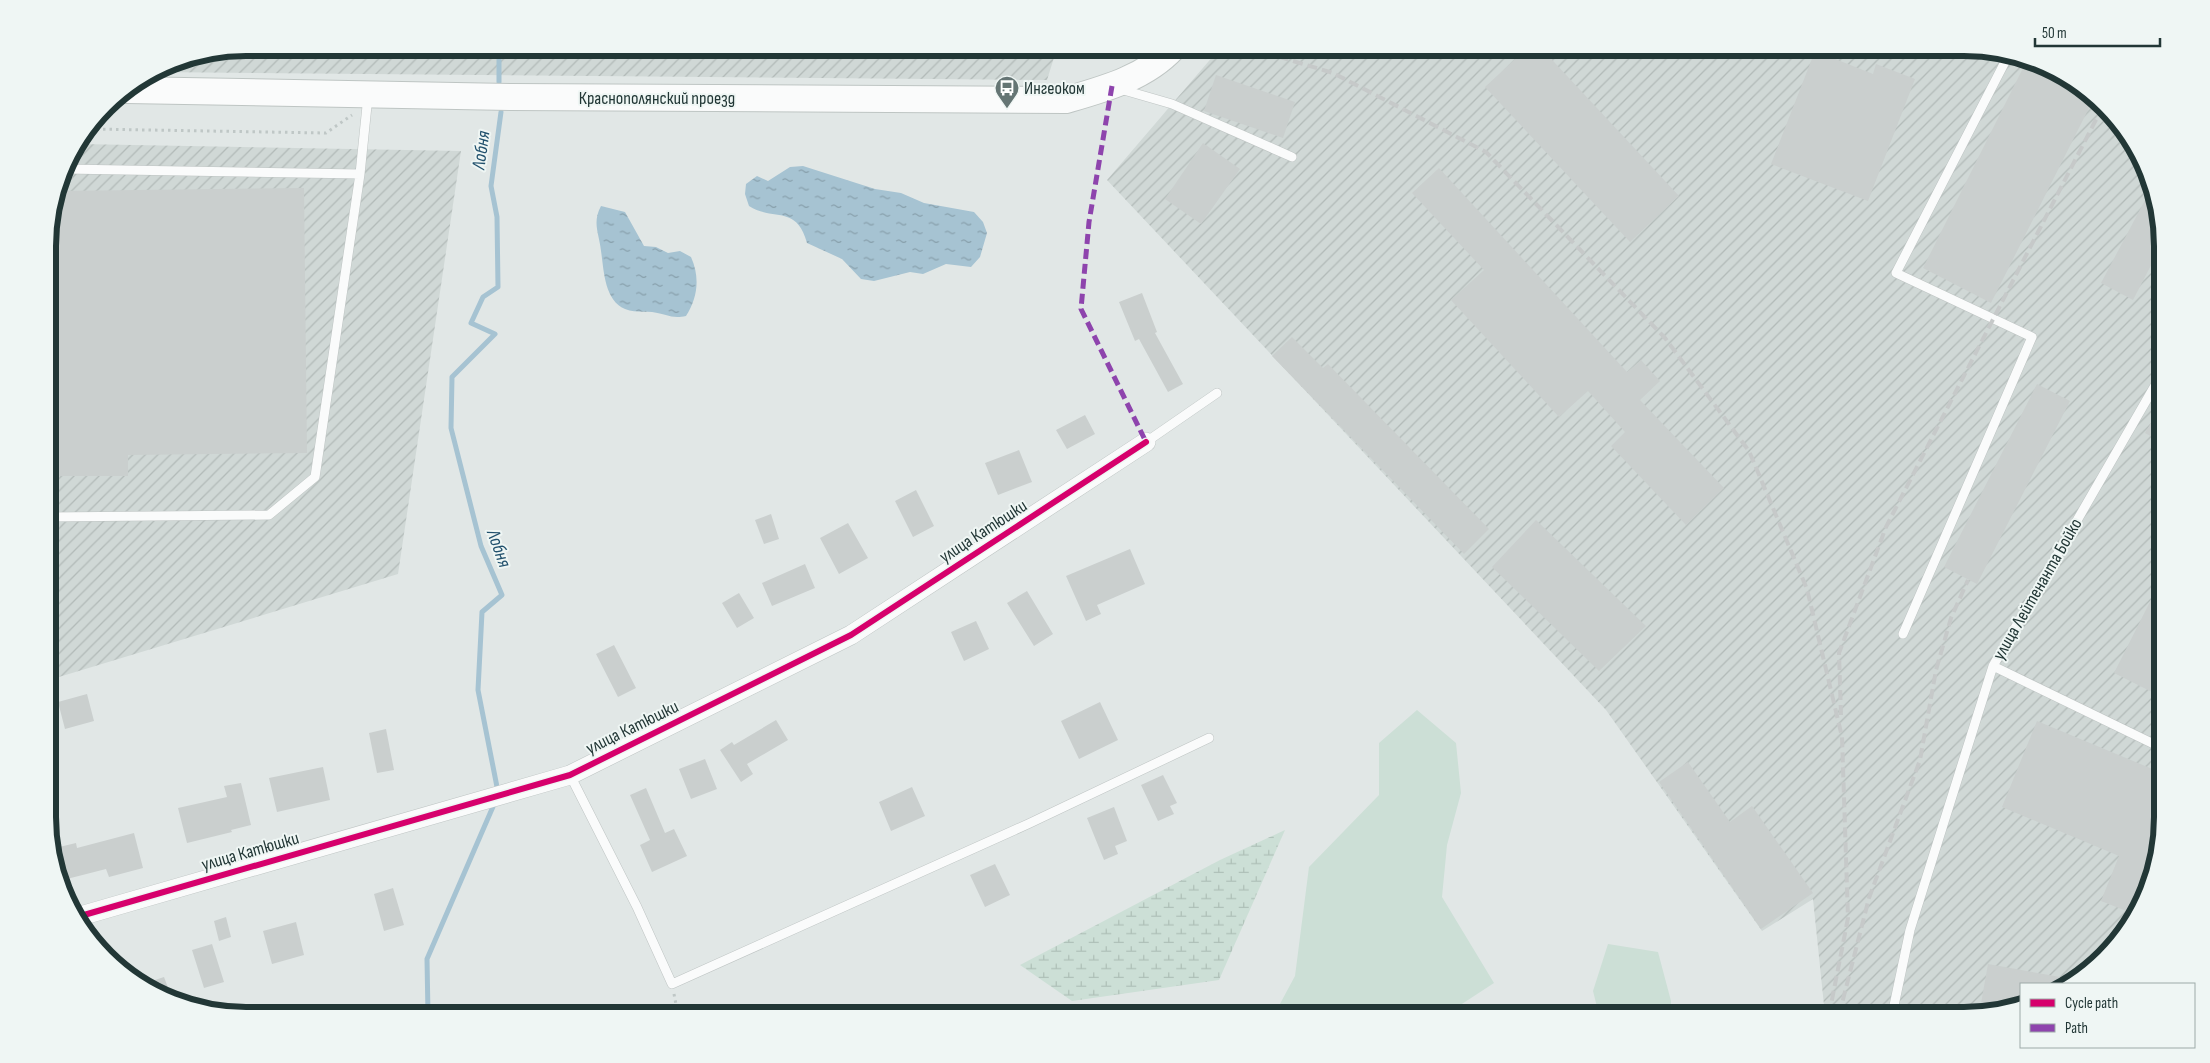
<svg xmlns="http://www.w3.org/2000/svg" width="2210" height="1063" font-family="'Sofia Sans Condensed',sans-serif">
<defs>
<pattern id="industrial-furrows" width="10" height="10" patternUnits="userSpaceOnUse" patternTransform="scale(1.25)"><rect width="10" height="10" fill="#d0d8d6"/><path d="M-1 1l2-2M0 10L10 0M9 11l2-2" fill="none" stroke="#b2bab8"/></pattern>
<pattern id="wetland-marsh" width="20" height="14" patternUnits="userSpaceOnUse" patternTransform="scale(1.25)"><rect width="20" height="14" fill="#ccdfd6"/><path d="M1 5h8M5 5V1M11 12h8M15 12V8" fill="none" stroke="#afc0b8"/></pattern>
<pattern id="water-ripples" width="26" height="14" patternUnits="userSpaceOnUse" patternTransform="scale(1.25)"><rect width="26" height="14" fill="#a6c3d2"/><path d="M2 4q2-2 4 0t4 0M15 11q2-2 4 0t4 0" fill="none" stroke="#879fab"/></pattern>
</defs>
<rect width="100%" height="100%" fill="#e1e7e6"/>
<path fill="url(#industrial-furrows)" d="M246,48H1057L1047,80L155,72L171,63Z
M1220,48H1964L2040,63L2085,89L2122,126L2147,171L2161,221L2162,817L2147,893L2113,948L2069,984H2021V1006L1976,1015H1825L1813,899L1762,931L1606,710L1107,180Z
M79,144L461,151L398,574L49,680L48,233L68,159Z"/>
<path fill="#ccdfd6" d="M1417,710L1456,743L1461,793L1447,845L1442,897L1494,983L1445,1015H1274L1295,976L1309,867L1379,795V743Z
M1608,944L1658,952L1671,1001V1015H1599L1593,991Z"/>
<path fill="url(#wetland-marsh)" d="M1285,830L1219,980L1072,1001L1020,965L1220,860Z"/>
<path fill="url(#water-ripples)" d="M803,166L875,189L901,193L924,203L974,212L983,222L987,233L980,257L971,267L946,264L923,274L910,272L874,281L861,279L842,259L807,243C796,204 774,222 749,206L745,194L746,184L757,176L768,181L790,167Z
M601,206L625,212L644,246L656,247L668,253L680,251L691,257C700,277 698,297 686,316C671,319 667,314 652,312C643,311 634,313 625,309C604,300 604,270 601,251C599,233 592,223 601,206Z"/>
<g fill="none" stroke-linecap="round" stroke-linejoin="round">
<path stroke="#a6c3d2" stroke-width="5" d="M499,82V48
M498,792L478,690L482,612L502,595L481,546L451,428L452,377L495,334L471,323L483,297L498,287L497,217L491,186L501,112
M428,1015L427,959L495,802"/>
</g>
<path fill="#cacfce" d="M1527,48H1541L1679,196L1630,242L1485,87Z
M1815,51L1873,74L1876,64L1915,79L1868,201L1771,164Z
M2027,60L2040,63L2085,89L2094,98L1991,303L1923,268Z
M1216,75L1295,102L1283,138L1204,111Z
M1203,143L1240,169L1201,224L1165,199Z
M1439,168L1627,372L1641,360L1660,381L1640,400L1724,488L1686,525L1611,446L1625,432L1588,391L1559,417L1451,300L1484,270L1412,193Z
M2152,187L2161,221V246L2133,300L2101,283Z
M304,188L307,453L128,455V476H48V233L59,191Z
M1142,293L1157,332L1155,333L1183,384L1168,392L1139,339L1135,341L1119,302Z
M1292,337L1323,368L1328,364L1489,529L1464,554L1272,356Z
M2037,384L2070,401L1977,584L1944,567Z
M2161,405V442L2145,433Z
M1085,415L1095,434L1067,449L1056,430Z
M1019,450L1032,482L998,495L985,463Z
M916,490L934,526L913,537L895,501Z
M771,514L779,539L764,544L755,520Z
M1536,520L1646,626L1599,671L1492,567Z
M848,523L868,558L839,574L820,538Z
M1130,549L1145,584L1097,605L1101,614L1086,621L1066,576Z
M805,564L815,588L772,606L762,583Z
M2162,578V697L2114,673Z
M1027,591L1053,634L1034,646L1007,603Z
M739,593L754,618L737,628L722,603Z
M976,621L989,649L964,661L951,632Z
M614,645L636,688L618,697L596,654Z
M87,694L94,721L65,729L58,702Z
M1100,702L1118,740L1079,759L1061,721Z
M776,720L788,740L747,764L753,774L741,782L720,750L732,742L734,745Z
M2037,721L2162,773V817L2147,893L2134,914L2101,901L2119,856L2002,807Z
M386,729L394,770L377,773L369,733Z
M705,759L717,789L691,799L679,769Z
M1688,762L1730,822L1752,806L1813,893L1761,929L1659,782Z
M323,767L330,800L277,812L269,778Z
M1163,775L1177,803L1170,806L1174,814L1158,821L1141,785Z
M241,783L251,825L231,830L232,832L187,843L178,808L227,797L224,786Z
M912,787L925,816L891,831L879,802Z
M646,788L665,833L674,829L687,856L652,872L640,845L650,840L630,795Z
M1114,807L1127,841L1115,846L1118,854L1104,860L1087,818Z
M134,833L143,868L109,877L106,869L59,881L51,849L76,843L77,848Z
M995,864L1010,895L985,907L970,875Z
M393,888L404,925L384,931L374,894Z
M226,917L231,937L219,941L214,921Z
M296,922L304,955L272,964L263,931Z
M212,944L224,982L204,988L192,950Z
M1988,964L2060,977L2059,984H2021V1006L1979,1015Z
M164,977L173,1001L143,984Z"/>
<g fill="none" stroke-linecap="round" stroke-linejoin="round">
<defs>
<path id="service" d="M1120,89L1172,104L1292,157
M65,169L360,174
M2161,375L1993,666L2162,748
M1146,442L1217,393
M49,517L269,515L315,477L360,174L368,96
M1903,634L2032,337L1896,273L2008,56
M570,775L637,907L672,984L1028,824L1209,738
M1892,1015L1910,930L1993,666"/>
<path id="minor" d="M77,917L570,775L851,635L1146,442"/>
<path id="secondary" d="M127,90L511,97L1066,100C1104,89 1145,78 1173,48"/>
</defs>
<use href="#service" stroke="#bec4c3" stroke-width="10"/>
<use href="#minor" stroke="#bec4c3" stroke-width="20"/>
<use href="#secondary" stroke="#bec5c3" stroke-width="28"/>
<path stroke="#bfc7c6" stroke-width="3" stroke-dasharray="2.5 4" stroke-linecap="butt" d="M90,129L326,133L352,115
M674,994L678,1015"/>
<use href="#service" stroke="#fafbfb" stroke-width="9"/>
<use href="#minor" stroke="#fafbfb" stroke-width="19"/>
<use href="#secondary" stroke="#fafbfb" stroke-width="26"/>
<path stroke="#c6c9c9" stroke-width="4" stroke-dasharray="10 5" stroke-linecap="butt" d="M1250,48L1333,73L1486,152L1665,338L1749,451L1807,589L1842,737L1848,918L1829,1015
M1841,715L1839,653L1886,527L2103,106
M1839,1015L1869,898L1920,760L1936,670L1951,618L1968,580"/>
<path stroke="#8e44ad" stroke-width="5" stroke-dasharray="10 5" stroke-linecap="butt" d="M1112,86L1089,222L1081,309L1146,442"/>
<defs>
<path id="cycleway" d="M77,917L570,775L851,635L1146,442"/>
</defs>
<use href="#cycleway" stroke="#eff6f4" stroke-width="9"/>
<use href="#cycleway" stroke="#d6006c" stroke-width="6"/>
</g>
<defs>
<symbol id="bus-pin" viewBox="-11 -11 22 30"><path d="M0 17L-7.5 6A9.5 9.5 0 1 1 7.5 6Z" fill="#657574" stroke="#eff6f4"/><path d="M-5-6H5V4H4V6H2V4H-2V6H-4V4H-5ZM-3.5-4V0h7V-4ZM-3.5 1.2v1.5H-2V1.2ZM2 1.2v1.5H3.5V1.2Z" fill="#fff"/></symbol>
</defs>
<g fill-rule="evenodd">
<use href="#bus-pin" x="993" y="74" width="28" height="38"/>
</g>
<g text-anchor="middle" stroke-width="4" stroke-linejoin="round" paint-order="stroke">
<g font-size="18" fill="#223736" stroke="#eff6f4" text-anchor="start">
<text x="1024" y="94">Ингеоком</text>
</g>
<g font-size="18" fill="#223736" stroke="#eff6f4">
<text x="657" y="104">Краснополянский проезд</text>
<text transform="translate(983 531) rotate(-33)" y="6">улица Катюшки</text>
<text transform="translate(2037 589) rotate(-60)" y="6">улица Лейтенанта Бойко</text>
<text transform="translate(632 727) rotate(-26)" y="6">улица Катюшки</text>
<text transform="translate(250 851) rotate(-16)" y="6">улица Катюшки</text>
</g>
<g font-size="19" font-style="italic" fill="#22516d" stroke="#eff6f4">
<text transform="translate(480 150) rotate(-82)" y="7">Лобня</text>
<text transform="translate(500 548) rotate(70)" y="7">Лобня</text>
</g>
</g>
<path d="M0 0H2210V1063H0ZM246 56H1964A190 190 0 0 1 2154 246V817A190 190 0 0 1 1964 1007H246A190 190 0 0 1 56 817V246A190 190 0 0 1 246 56Z" fill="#eff6f4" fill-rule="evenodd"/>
<path fill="none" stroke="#223736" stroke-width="6" d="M246 56H1964A190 190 0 0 1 2154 246V817A190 190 0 0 1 1964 1007H246A190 190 0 0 1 56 817V246A190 190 0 0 1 246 56Z"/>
<rect x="2020" y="983" width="175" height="65" fill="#eff6f4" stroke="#9daaa8"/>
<rect x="2030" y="999" width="25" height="8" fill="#d6006c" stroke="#9daaa8"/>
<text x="2065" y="1008" font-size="15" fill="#223736">Cycle path</text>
<rect x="2030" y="1024" width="25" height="8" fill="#8e44ad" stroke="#9daaa8"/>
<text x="2065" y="1033" font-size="15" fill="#223736">Path</text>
<path d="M2035 38v8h125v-8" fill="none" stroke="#223736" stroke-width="2.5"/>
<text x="2042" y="38" font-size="15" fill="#223736" stroke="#eff6f4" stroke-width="4" paint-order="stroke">50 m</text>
</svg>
